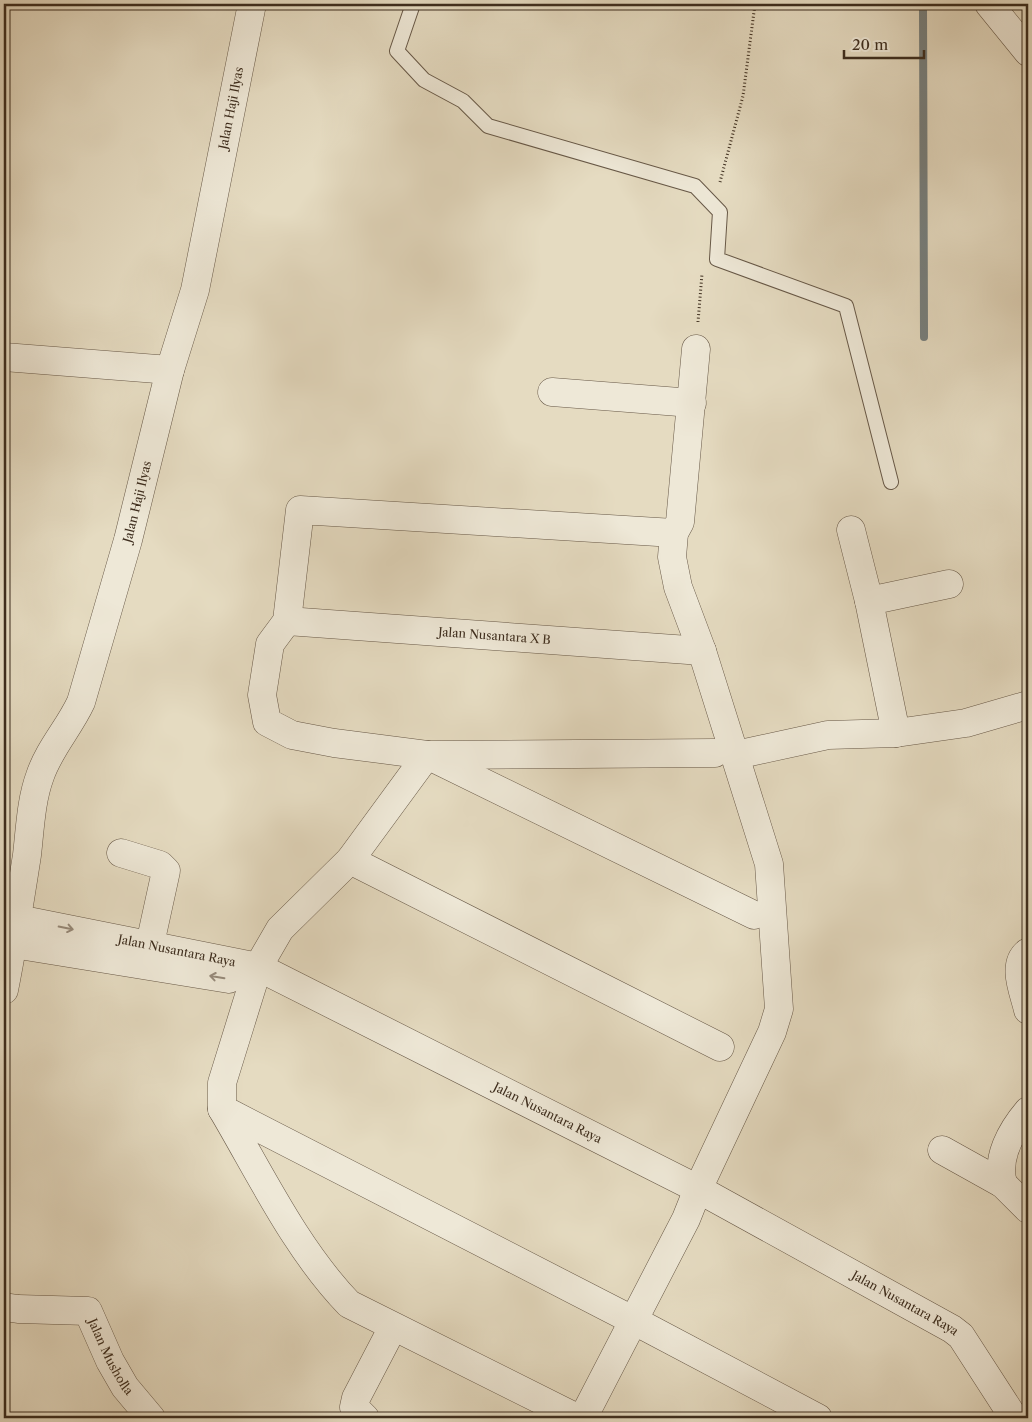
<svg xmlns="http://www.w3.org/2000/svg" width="1032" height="1422" font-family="'Libre Caslon Text',serif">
<rect width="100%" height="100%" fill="#e5dbc1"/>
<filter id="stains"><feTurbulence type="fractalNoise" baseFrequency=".004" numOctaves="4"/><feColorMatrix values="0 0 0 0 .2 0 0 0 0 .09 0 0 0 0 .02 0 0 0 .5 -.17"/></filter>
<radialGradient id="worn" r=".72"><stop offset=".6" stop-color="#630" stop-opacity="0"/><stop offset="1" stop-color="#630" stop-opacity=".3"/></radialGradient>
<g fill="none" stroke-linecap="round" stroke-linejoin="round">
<path stroke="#76807f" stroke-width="8" d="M923,4L924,337"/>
<defs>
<path id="lane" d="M413,4L397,51L424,80L463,101L488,126L695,186L720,212L717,259L846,306L891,482"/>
<g id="street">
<path d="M989,4L1028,52"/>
<path d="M4,357L170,370"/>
<path d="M552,392L692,403"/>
<path d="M851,530L869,601"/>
<path d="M674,533L300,510L287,621L270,644L262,695L267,722L292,735L334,743L427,755L754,915"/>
<path id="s1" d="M287,621L702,651"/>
<path d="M896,733L869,601L949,584"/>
<path d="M736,755L828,735L896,733L966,723L1028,705"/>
<path d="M121,853L160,865L166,871L150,944"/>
<path d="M350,860L720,1047"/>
<path id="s2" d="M18,919L258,967L698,1189L952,1329L961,1336L1014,1418"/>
<path d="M13,944L229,979"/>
<path d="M1028,952C1011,965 1024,992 1028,1010"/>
<path id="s3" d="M4,990C13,945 20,900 27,855C30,829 31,800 40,776C49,749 69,728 81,702L128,540L170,370L195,290L252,4"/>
<path d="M222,1109L646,1327L818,1418"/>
<path d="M942,1150L1003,1184L1028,1209"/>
<path d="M1003,1184C996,1158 1011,1131 1028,1111"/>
<path id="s4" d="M4,1307L18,1309L88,1311L110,1361L125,1387L151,1418"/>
<path d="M365,1418L354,1407L356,1398L393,1327"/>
<path d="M577,1418L349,1304C296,1249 261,1175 222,1109V1083L258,967L280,929L350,860L427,755L715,753"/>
<path d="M583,1418L686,1219L698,1189L772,1032L779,1009L769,864L702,651L678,587L672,557L674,533L680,522L696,349"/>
</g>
</defs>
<use href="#lane" stroke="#675847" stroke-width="16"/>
<use href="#street" stroke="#675847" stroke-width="29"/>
<path stroke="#3d2d1e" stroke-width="3" stroke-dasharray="1 2.5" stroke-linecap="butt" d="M720,182L743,96L755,4
M698,322L702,274"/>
<use href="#lane" stroke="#eee8d7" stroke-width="14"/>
<use href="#street" stroke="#eee8d7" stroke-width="28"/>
</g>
<defs><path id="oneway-shaft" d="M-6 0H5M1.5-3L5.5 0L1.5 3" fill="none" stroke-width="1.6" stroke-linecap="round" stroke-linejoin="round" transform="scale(1.25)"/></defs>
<g stroke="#968a7a">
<use href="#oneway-shaft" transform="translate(66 928) rotate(11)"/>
<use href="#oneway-shaft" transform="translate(217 977) rotate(-171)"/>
</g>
<g text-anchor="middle" stroke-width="5" stroke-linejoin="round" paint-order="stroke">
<g font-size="12" fill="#3d2d1e" stroke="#eee8d7">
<text dy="4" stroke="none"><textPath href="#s3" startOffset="915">Jalan Haji Ilyas</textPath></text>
<text dy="4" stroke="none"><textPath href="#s3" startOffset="510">Jalan Haji Ilyas</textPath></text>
<text dy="4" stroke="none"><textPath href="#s1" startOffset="208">Jalan Nusantara X B</textPath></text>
<text dy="4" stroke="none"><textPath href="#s2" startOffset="162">Jalan Nusantara Raya</textPath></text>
<text dy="4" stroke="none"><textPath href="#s2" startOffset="569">Jalan Nusantara Raya</textPath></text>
<text dy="4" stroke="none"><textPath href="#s2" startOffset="974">Jalan Nusantara Raya</textPath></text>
<text dy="4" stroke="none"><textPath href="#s4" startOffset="135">Jalan Musholla</textPath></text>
</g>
</g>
<rect width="1032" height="1422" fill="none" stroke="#e5dbc1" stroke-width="20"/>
<rect x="5" y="5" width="1022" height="1412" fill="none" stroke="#3d2d1e" stroke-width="2.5"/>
<rect x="10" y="10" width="1012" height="1402" fill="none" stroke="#3d2d1e"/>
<path d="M844 50v8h80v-8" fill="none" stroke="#3d2d1e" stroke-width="2.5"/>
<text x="852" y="50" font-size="15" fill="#3d2d1e" stroke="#eee8d7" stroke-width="4" paint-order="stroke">20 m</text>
<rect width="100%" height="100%" filter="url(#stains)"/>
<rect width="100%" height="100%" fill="url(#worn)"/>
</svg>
